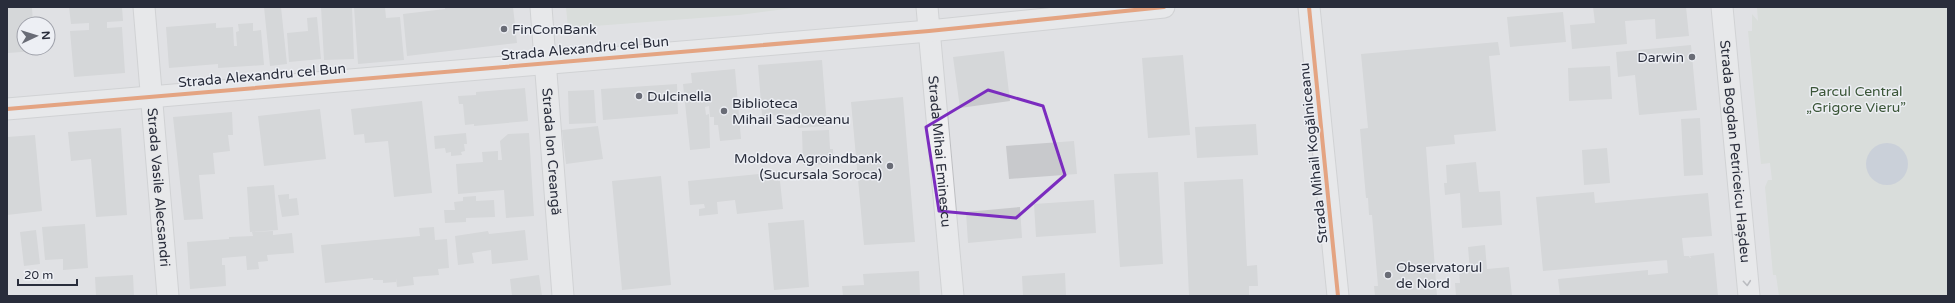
<svg xmlns="http://www.w3.org/2000/svg" width="1955" height="303" font-family="'Varela Round',sans-serif">
<rect width="100%" height="100%" fill="#e0e1e4"/>
<path fill="#d0d7d0" d="M566,7H800L739,15L568,28Z
M1757,7H1948V296H1779L1776,275H1773L1765,187L1768,180H1772L1770,163L1761,164L1748,31H1752V14L1758,21Z"/>
<path fill="#b0bacd" d="M1866 164a21 21 0 1 1 42 0a21 21 0 1 1-42 0Z"/>
<path fill="#c8c9cc" d="M7,7H32L33,24H24V48H35V51L8,53Z
M69,7H122L123,21L107,22V28L122,27L125,73L74,77L70,31L89,30V23L71,24Z
M264,7H281L287,64L270,66Z
M321,7H352L354,59L324,60Z
M354,7H385L386,18L400,17L404,60L358,64Z
M445,7H513L517,43L407,56L403,14L445,9Z
M1593,7H1686L1689,36L1656,39L1655,19L1625,21L1627,44L1572,49L1570,25L1595,23Z
M1563,12L1566,42L1510,47L1507,17Z
M317,17L321,59L289,62L287,33L308,31L307,18Z
M216,23V28L233,27L234,46H237L236,32L239,31L238,24L253,23V31L261,30L264,65L218,68V64L169,68L166,27Z
M1498,42L1500,55L1489,56L1496,131L1454,135L1455,144L1426,147L1437,296H1375L1374,286H1378L1372,215H1369L1368,198H1366L1360,129L1368,128L1361,54Z
M1691,45L1697,110L1639,115L1635,75L1618,77L1616,52Z
M1004,51L1010,101L960,108L953,57Z
M1183,55L1190,135L1148,138L1142,58Z
M822,60L827,126L798,128L797,114L762,116L758,65Z
M1610,66L1612,99L1569,101L1568,68Z
M735,69L741,139L720,141L718,125H714V117H710L709,106L705,107L706,115L709,114L710,148L690,150L683,84L692,83L691,73Z
M677,84L678,114L603,120L601,89Z
M525,88L528,121L474,126V124L465,125L463,104H459L458,96L476,95V92Z
M594,90L596,123L569,124L568,91Z
M903,97L915,242L864,245L851,102Z
M422,101L432,193L394,197L388,141L365,143L364,134L354,135L351,109Z
M320,109L326,159L264,166L258,116Z
M232,112L233,135H228L230,151L213,153L215,174L199,175L203,219L184,220L173,117Z
M1700,118L1703,175L1684,176L1681,119Z
M1256,124L1258,155L1197,158L1195,127Z
M598,126L603,159L566,164L562,130Z
M121,128L127,215L96,217L91,159L71,161L68,132Z
M829,130L830,149H833V164L803,165L802,131Z
M466,133L467,144H464L465,151L461,152L462,155L451,156V152L446,153L445,148L435,149L434,136Z
M529,133L534,216L506,218L504,190L458,194L456,164L483,162L482,152L498,151V160H502L500,141L508,134Z
M35,135L42,211L7,215V137Z
M1074,141L1077,174L1009,179L1006,146Z
M1607,148L1610,183L1584,185L1582,150Z
M1476,162L1479,192L1500,191L1502,225L1462,228L1460,193L1445,195L1444,183H1447L1446,165Z
M779,172L783,209L737,214L735,200L717,202L718,214L699,216V209L705,208L704,204L690,205L688,181Z
M1158,172L1163,264L1120,267L1114,174Z
M661,176L671,285L622,290L612,181Z
M1243,179L1247,266L1257,265L1258,286H1249V296H1189L1184,182Z
M274,185L278,230L250,232L247,187Z
M1594,192L1595,203L1708,193L1712,236L1682,238L1684,256H1689L1690,258L1543,271L1536,197Z
M289,194V199L297,198L299,215L282,217L278,195Z
M476,196V201L494,200L495,217L466,218V222L445,223L444,210H455L454,202L463,201V197Z
M1094,200L1096,233L1036,237L1034,204Z
M1020,207L1022,238L968,243L966,212Z
M804,220L809,287L774,290L768,223Z
M85,224L88,268L63,270V259L45,260L42,227Z
M434,227L435,240L447,239L449,268L438,269L439,275L413,277L414,285L397,287L396,278V282L383,283V280H373V278L325,283L321,245L420,236L419,228Z
M36,230L40,264L24,266L20,232Z
M525,230L528,260L492,264L491,250L472,253L474,263L458,265L455,236L488,231L489,234Z
M273,231V235L292,233L294,253L267,255L268,261L258,262L259,269L247,270L246,256L222,258V265H225L226,286L190,289L187,242L229,239V237L253,236L252,232Z
M1485,245L1487,269L1509,267L1512,296H1456L1455,283H1460L1459,271H1470L1468,247Z
M1714,253L1718,296H1560L1558,279L1648,270V275L1668,273L1667,260L1691,258L1690,256Z
M919,271L920,296H843L842,286L864,285L863,274Z
M1065,273L1066,296H1023L1022,276Z
M133,275L134,296H96L95,277Z
M539,275L542,296H512L510,279Z"/>
<g fill="none" stroke-linecap="round" stroke-linejoin="round">
<defs>
<g id="minor">
<path id="s1" d="M144,7L168,296"/>
<path id="s2" d="M541,7L563,296"/>
<path id="s3" d="M927,7L953,296"/>
<path d="M1309,7L1338,296"/>
<path id="s4" d="M1722,7L1749,296"/>
<path d="M7,109L929,31L1164,7"/>
</g>
</defs>
<use href="#minor" stroke="#bebfc2" stroke-width="23"/>
<use href="#minor" stroke="#efeff1" stroke-width="21"/>
<defs>
<path id="cycleway" d="M1309,7L1338,296
M7,109L929,31L1164,7"/>
</defs>
<use href="#cycleway" stroke="#edeff4" stroke-width="6"/>
<use href="#cycleway" stroke="#e8590c" stroke-width="4"/>
</g>
<defs><path id="oneway-chevron" d="M-2-3.5L2.5 0L-2 3.5" fill="none" stroke-width="1.6" stroke-linecap="round" stroke-linejoin="round"/></defs>
<use stroke="#8c8e96" href="#oneway-chevron" transform="translate(1747 283) rotate(85)"/>
<path d="M0 0H1955V303H0ZM988,90L1043,106L1065,175L1016,218L939,211L926,127Z" fill="#e0e1e4" fill-opacity=".55" fill-rule="evenodd"/>
<path fill="none" stroke="#7b2cbf" stroke-width="3" stroke-linejoin="round" d="M988,90L1043,106L1065,175L1016,218L939,211L926,127Z"/>
<g fill="#696c76" stroke="#edeff4" stroke-width="1.5">
<circle cx="504" cy="29" r="4"/>
<circle cx="1692" cy="57" r="4"/>
<circle cx="639" cy="96" r="4"/>
<circle cx="724" cy="111" r="4"/>
<circle cx="890" cy="166" r="4"/>
<circle cx="1388" cy="275" r="4"/>
</g>
<g text-anchor="middle" stroke-width="3" stroke-linejoin="round" paint-order="stroke">
<g font-size="14" fill="#292d3b" stroke="#edeff4" text-anchor="start">
<text x="512" y="34">FinComBank</text>
<text x="1684" y="62" text-anchor="end">Darwin</text>
<text x="647" y="101">Dulcinella</text>
<text x="732" y="108">Biblioteca<tspan x="732" dy="16">Mihail Sadoveanu</tspan></text>
<text x="882" y="163" text-anchor="end">Moldova Agroindbank<tspan x="882" dy="16">(Sucursala Soroca)</tspan></text>
<text x="1396" y="272">Observatorul<tspan x="1396" dy="16">de Nord</tspan></text>
</g>
<g font-size="14" fill="#292d3b" stroke="#edeff4">
<text transform="translate(585 48) rotate(-5)" y="5">Strada Alexandru cel Bun</text>
<text transform="translate(262 75) rotate(-5)" y="5">Strada Alexandru cel Bun</text>
<text dy="5" stroke="none"><textPath href="#s4" startOffset="145">Strada Bogdan Petriceicu Hașdeu</textPath></text>
<text dy="5" stroke="none"><textPath href="#s2" startOffset="145">Strada Ion Creangă</textPath></text>
<text dy="5" stroke="none"><textPath href="#s3" startOffset="145">Strada Mihai Eminescu</textPath></text>
<text transform="translate(1313 153) rotate(-96)" y="5">Strada Mihail Kogălniceanu</text>
<text dy="5" stroke="none"><textPath href="#s1" startOffset="181">Strada Vasile Alecsandri</textPath></text>
</g>
<g font-size="14" fill="#3a5537" stroke="#edeff4">
<text x="1856" y="96">Parcul Central<tspan x="1856" dy="16">„Grigore Vieru”</tspan></text>
</g>
</g>
<rect width="1955" height="303" fill="none" stroke="#292d3b" stroke-width="16"/>
<g transform="translate(36 36) rotate(86)"><circle r="19" fill="#edeff4" stroke="#9fa1aa"/>
<path d="M0-3L7 15L0 10L-7 15Z" fill="#696c76"/>
<text y="-6" font-size="11" font-weight="bold" text-anchor="middle" fill="#292d3b">N</text>
</g>
<path d="M18 279v6h59v-6" fill="none" stroke="#292d3b" stroke-width="2"/>
<text x="24" y="279" font-size="12" fill="#292d3b" stroke="#edeff4" stroke-width="3" paint-order="stroke">20 m</text>
</svg>
